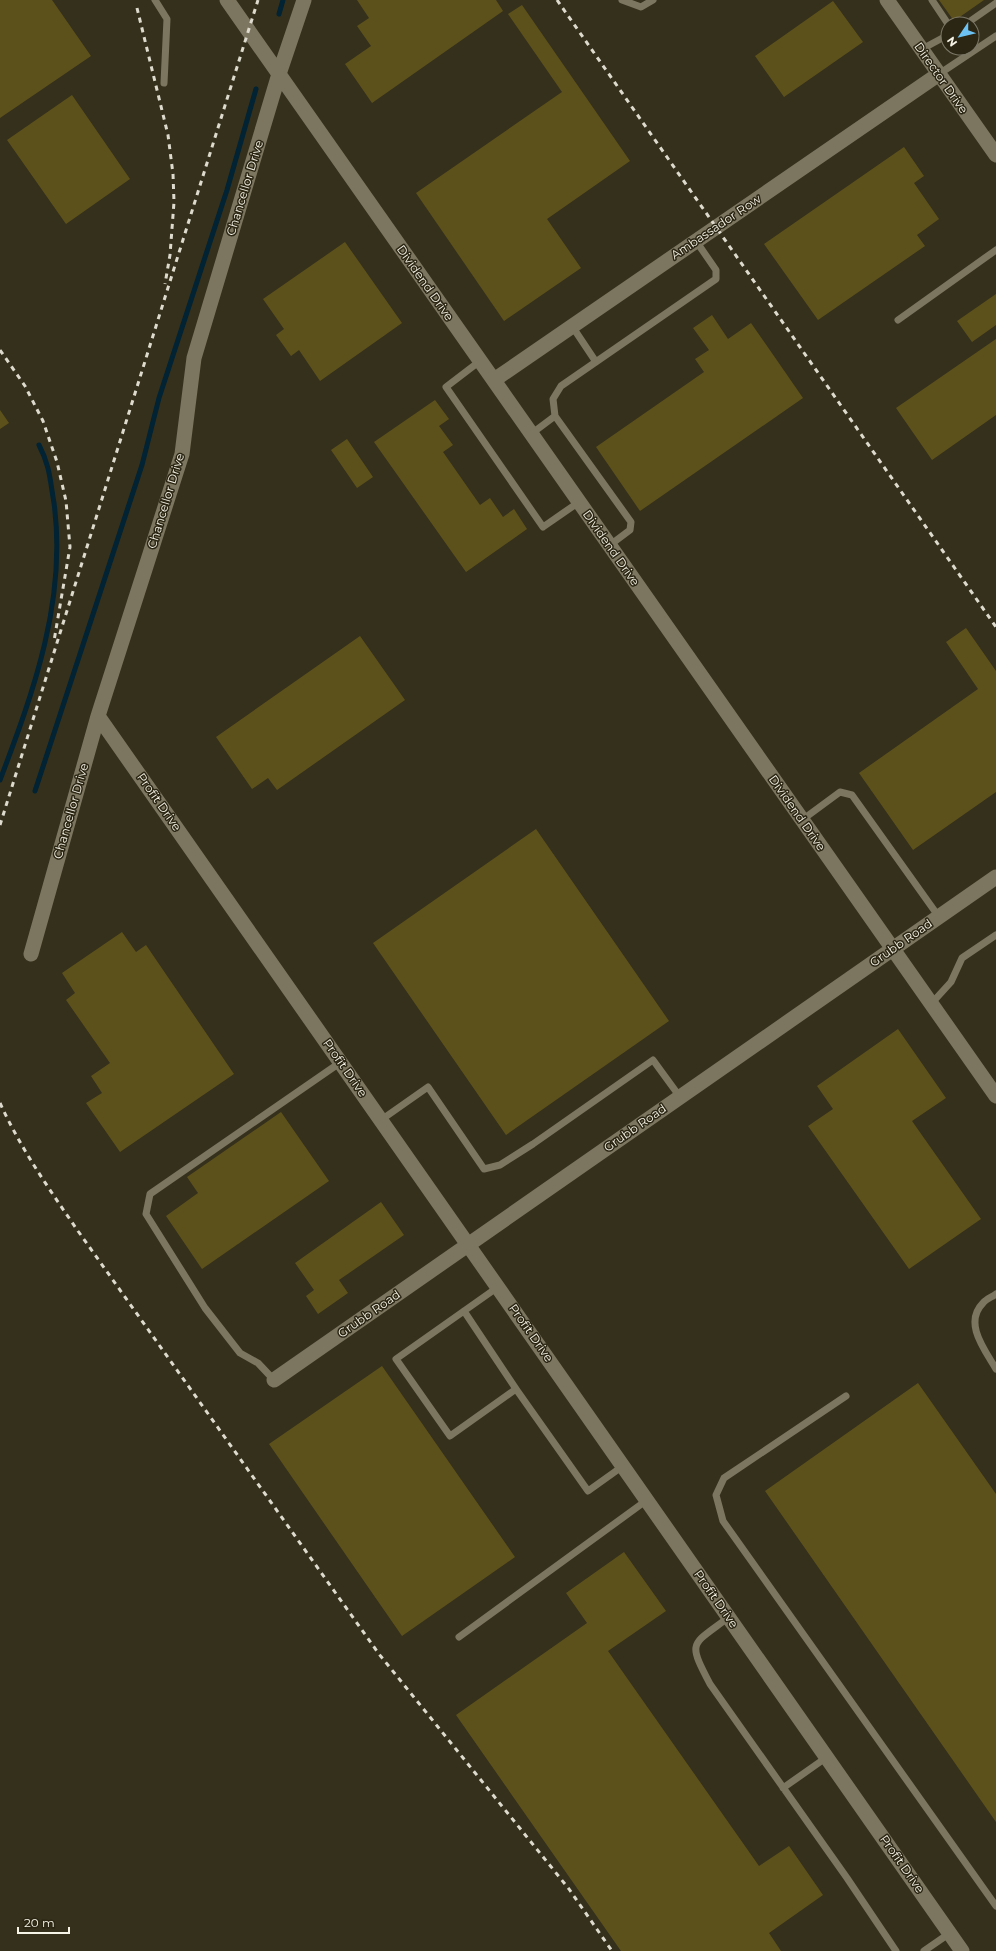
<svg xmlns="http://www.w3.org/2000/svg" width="996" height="1951" font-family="Montserrat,sans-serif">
<rect width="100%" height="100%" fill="#35301c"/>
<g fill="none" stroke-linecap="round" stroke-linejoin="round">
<path stroke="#012333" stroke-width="5" d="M279,14L283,0
M0,780C34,691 67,599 54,503C50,480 50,466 39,445
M35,791L142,465L159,398L227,190L256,89"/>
</g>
<path fill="#5d511b" d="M0,0H52L91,56L0,118Z
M357,0H496L503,11L372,103L345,64L371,46L357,26L369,18Z
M939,0H984L954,21Z
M833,1L863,42L784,97L755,56Z
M522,5L630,161L547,219L581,268L504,321L416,193L562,92L508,14Z
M72,95L130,179L66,224L7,140Z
M904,147L924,176L914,183L939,219L917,235L925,246L818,320L764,244Z
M345,242L402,323L320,381L299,350L291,356L276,335L284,329L263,299Z
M996,294V325L972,342L957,321Z
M712,315L728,339L751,323L803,398L640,511L596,447L704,372L695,359L709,350L693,328Z
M996,339V415L932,460L896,408Z
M435,400L449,419L439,426L453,445L443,452L480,505L490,498L503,517L514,509L527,529L466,572L374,442Z
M0,410L9,423L0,429Z
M347,439L373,477L357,488L331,450Z
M966,628L996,671V792L913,850L859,773L978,689L946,642Z
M360,636L405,700L277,790L268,778L252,789L216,737Z
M536,829L669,1021L506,1135L373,943Z
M122,932L136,952L146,945L234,1074L120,1152L86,1103L102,1093L91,1076L110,1063L66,1000L75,993L62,973Z
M898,1029L946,1098L912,1121L981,1219L909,1269L808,1126L833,1109L817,1086Z
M281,1112L329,1181L202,1269L166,1216L198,1193L187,1177Z
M381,1202L404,1235L339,1280L348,1293L318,1314L306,1296L314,1290L295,1263Z
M382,1366L515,1557L402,1636L269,1444Z
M918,1383L996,1494V1822L765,1491Z
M624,1552L666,1611L608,1651L759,1866L789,1846L823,1895L769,1933L781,1951H621L456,1715L587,1623L566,1593Z"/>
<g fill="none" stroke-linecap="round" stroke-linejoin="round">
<path stroke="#7c7660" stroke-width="7" d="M155,0L167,19L164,83
M622,0L641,7L653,0
M932,0L948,24
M966,24L996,3
M922,49L948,35
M939,74L996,36
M898,320L996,250
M572,326L596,362
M480,361L446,387L543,527L579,502
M531,434L555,416
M610,545L630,530L631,522L555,416L553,399L561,386L716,279V270L696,241
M802,820L840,792L852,795L939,917
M931,1004L951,982L962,958L996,935
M381,1120L428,1087L484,1169L500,1165L533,1144L653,1060L680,1097
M498,1287L396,1359L450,1436L516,1389L588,1491L623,1466
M996,1294C992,1297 986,1299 983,1303C963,1323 985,1350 996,1369
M464,1311L516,1389
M274,1380L258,1363L240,1353L205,1308L146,1214L150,1194L341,1062
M846,1396L724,1478L716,1495L723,1521L996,1906
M729,1617C691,1646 687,1640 710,1684L847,1878L896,1951
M459,1637L647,1500
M783,1788L827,1757
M924,1951L950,1933"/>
<path stroke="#7c7660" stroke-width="15" d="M227,0L996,1096
M887,0L996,155
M494,380L939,74
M98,716L962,1951
M31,954L98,716L182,454L194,358L279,74L304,0
M274,1380L996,877"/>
<path stroke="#dedbce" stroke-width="3" stroke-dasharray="5 5" stroke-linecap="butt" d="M557,0L996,627
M137,8L168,135L173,174L174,202L170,255L165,284
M0,350L25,386L43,421L57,462L66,501L70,547L54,641
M0,825L258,0
M0,1103C21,1149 49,1189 78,1231L379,1654L569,1889L612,1951"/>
</g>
<g text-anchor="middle" stroke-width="3" stroke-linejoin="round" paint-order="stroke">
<g font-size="12" fill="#f6f3e7" stroke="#2b2613">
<text transform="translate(941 78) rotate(55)" y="4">Director Drive</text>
<text transform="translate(245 188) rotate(-73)" y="4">Chancellor Drive</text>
<text transform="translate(716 227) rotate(-34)" y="4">Ambassador Row</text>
<text transform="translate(425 283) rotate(55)" y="4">Dividend Drive</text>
<text transform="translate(166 501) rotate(-73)" y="4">Chancellor Drive</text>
<text transform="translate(611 548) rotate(55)" y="4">Dividend Drive</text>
<text transform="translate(159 802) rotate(55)" y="4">Profit Drive</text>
<text transform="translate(71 811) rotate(-74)" y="4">Chancellor Drive</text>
<text transform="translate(797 813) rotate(55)" y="4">Dividend Drive</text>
<text transform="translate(901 943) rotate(-35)" y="4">Grubb Road</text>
<text transform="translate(345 1068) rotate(55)" y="4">Profit Drive</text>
<text transform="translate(635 1128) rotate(-35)" y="4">Grubb Road</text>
<text transform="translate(369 1314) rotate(-35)" y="4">Grubb Road</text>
<text transform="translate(531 1333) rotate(55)" y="4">Profit Drive</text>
<text transform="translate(716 1599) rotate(55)" y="4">Profit Drive</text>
<text transform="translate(902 1864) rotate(55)" y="4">Profit Drive</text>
</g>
</g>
<g transform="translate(960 36) rotate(235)"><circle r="19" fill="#2b2613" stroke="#7c7868"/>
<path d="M0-3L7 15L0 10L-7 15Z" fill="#6cc2f3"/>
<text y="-6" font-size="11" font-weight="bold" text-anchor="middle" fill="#f6f3e7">N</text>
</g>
<path d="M18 1927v6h51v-6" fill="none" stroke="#f6f3e7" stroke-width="2"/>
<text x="24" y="1927" font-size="12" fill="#f6f3e7" stroke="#2b2613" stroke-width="3" paint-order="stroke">20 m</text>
</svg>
